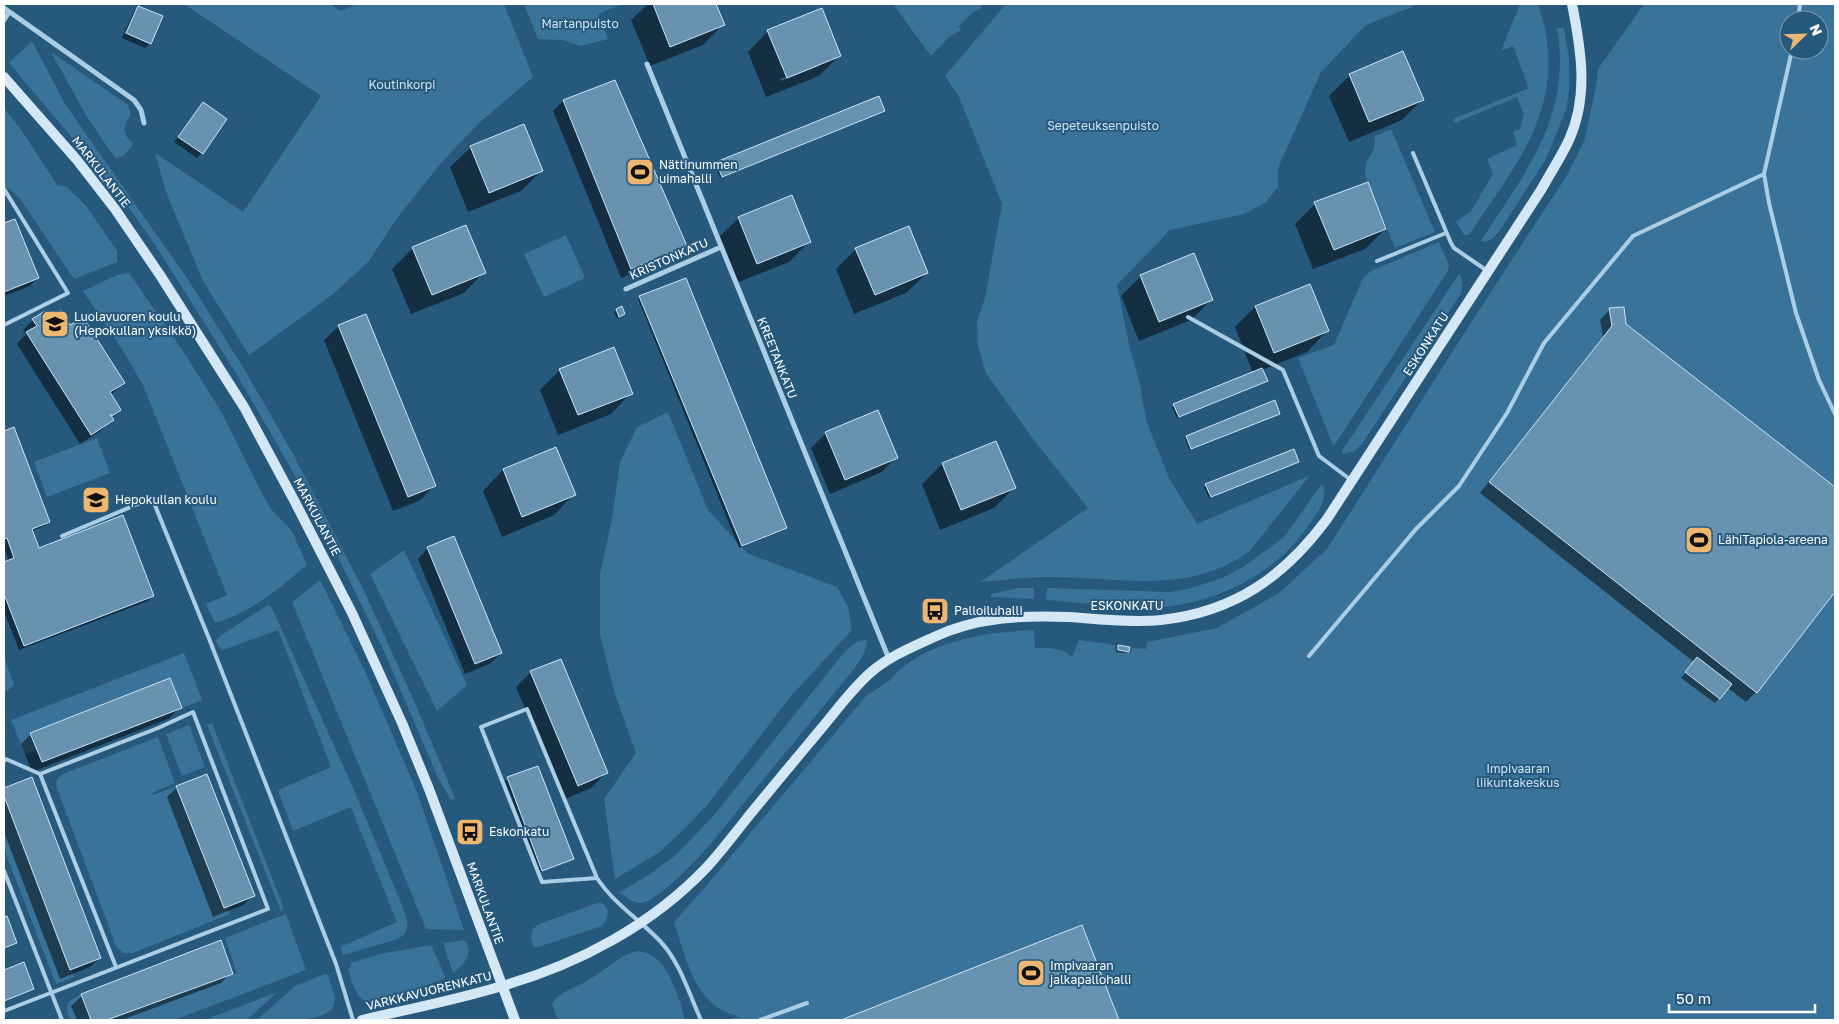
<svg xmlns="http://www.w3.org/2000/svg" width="1839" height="1024" font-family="'Golos Text',sans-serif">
<rect width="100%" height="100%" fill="#26597c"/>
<path fill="#3a7399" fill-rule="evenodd" d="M184,4H330L341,11L357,4H504L533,77L479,123L441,163L397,218L369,261L332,295L249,355L203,281L166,192L155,153L243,212L321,96Z
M524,4H622L598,14L608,39L581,46L562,40L538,39Z
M893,4H981V8L973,12L959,26L961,30L950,36L931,56Z
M1006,4H1419L1366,25L1321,72L1278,168V187L1265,203L1244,214L1170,230L1117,285L1130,349L1140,384L1146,420L1169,478L1197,524L1309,476L1250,551C1188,596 1119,577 1049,577C1026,577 1003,580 980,582L1088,508L1033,439L986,373L978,346L977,321L985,298L1002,204L959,97L945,76Z
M1520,4H1538C1571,101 1520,159 1469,235H1464L1456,222L1471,211L1493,174L1487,159L1517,145L1513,132L1520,129L1524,114L1517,97L1455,123L1453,119L1529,88L1513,46L1501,51Z
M1644,4H1835V1020H728L739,1016C695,1008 686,958 674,922L700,893L866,696C874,691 881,686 889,681C893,677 895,673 899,670C936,639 988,632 1034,630L1035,648C1048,648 1062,647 1072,657L1079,640L1115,645V651L1131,653L1132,648L1146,649L1147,642L1217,628L1279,593L1327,549L1472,321L1566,177L1585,139L1596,86L1598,69ZM1789,20H1819V50H1789Z
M1557,28H1564L1569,59V90L1566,110L1546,159L1499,232C1493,238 1490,243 1481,241C1526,170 1572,118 1557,28Z
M32,41L65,104L189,281L244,369L292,452L365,593L415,703L455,798L451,800L438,778L383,649L330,541L305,493L236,373L152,240L123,200L86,154L9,63Z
M51,52L128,105L131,114C123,129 121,131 133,144C128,151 125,158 115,158L87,117Z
M4,108L22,131L57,185L67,187L87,207L117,251V262L74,279L21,200L10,189L6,188L4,184Z
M1391,129L1435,232L1395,248L1365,175L1366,163L1374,149L1375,136Z
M566,235L585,278L544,297L524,254Z
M1439,242L1449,265L1448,271L1336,443L1333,445L1298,358L1334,345L1363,278L1371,271Z
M129,273L187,357L223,415L253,476L270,508L292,531L307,565C278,589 251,613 215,623L206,604L227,595L143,385L127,357L83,291L117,275Z
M1459,274C1464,279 1462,287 1461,293L1362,444L1355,451L1344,454L1342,451Z
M668,412L708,510L747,553L837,587L848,607L852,630L791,696L708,804L684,829L661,851L615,879L604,799L636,753L615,694L600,634V574L612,519L620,462L637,427Z
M97,438L110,473L47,497L34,462Z
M1323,485C1329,501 1314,517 1306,529C1274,574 1218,602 1163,607C1128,610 1082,602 1046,600L1047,588L1170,592L1188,589L1222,578L1243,567L1272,546L1285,536L1320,486Z
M404,550L467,685L437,711L370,574Z
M320,580L364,669L417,792L464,930L426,929L292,602Z
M1019,588H1034V599L991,597V594Z
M268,605L272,608L354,790L404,910C408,923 411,931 398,939L343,955L340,947L397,922L351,807L293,831L278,790L331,767L278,630L223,650L218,646L216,641L220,636Z
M867,639C867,651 861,659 854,669L708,847C696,860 657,903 640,903C631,902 626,897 619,893L650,874L676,855L715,814L846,650L857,642Z
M184,653L202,700L182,708L170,678L31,732L37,750L25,754L11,720Z
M4,657L14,685L4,693Z
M212,723L284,909L281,911L207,725Z
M189,725L205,767L182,776L166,734Z
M158,737L175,783L152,793L153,795L176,786L223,908L227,906L230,914L133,953H123L116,946L56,786L57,779L63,774Z
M4,796L74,977L56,984L4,849Z
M600,902C611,907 609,918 602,926L535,948C529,941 530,931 537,925Z
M286,914L306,970L174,1020H107L237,973L225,938Z
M464,940C475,952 464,965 453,973L443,943Z
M431,945L445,976L444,979L375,1003C356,1003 353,984 348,969L351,967V963L380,954Z
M637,951C646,952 655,956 661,963C669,971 685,1010 684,1020H558L552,1004C560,991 575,988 587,981C605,971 617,956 637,951Z
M325,974L328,975C330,984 337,996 334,1005C328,1024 274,1020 257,1020L295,986Z
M277,992L247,1020H205Z
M81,994L91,1020H70L67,1012L68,1002Z"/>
<path fill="#0007" fill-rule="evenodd" d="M648,4H715L723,24L703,45L650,66L631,20Z
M139,7L161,17L149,43V42L125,31L134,12Z
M768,31L839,56L819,76L766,97L748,52ZM817,64V67L781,81L780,79Z
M124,33L149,44L145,48L122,38Z
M1350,75L1422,100L1402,120L1349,142L1329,96Z
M615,81L686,246L676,256L621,278L553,111L563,101Z
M203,103L202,153L197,158L174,142Z
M884,111L720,178L715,165L717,163Z
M471,147L542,170L521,191L468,212L450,167Z
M1315,204L1385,229L1365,249L1313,269L1295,224Z
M739,218L809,242L789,262L736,283L718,238Z
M15,221L37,278L30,286L4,296V225Z
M413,248L484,272L464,293L411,314L392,269Z
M856,249L927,273L906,293L854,314L836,269Z
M1141,276L1211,300L1191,320L1139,341L1121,296Z
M640,297L786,527L784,530L739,548L638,299Z
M1255,307L1327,331L1307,352L1262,370L1266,381L1264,383L1177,418L1172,407L1174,405L1253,373L1235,327Z
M622,308L624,314L617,318L614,312Z
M1610,309L1625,325L1835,489V590L1756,692L1746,702L1728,688L1715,703L1681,678L1694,662L1480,493L1603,337L1600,320Z
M33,320H49L123,383L111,395L120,410L102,430L80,444L17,344L26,334L23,330Z
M339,326L434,486L419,501L393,511L324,340Z
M560,370L631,393L611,414L558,435L540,390Z
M1276,415L1189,450L1185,439L1187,437Z
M14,429L49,521L44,526L31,531L38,549L152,596L148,601L19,650L4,611V563L9,561L4,547V433Z
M826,433L896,457L882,472L830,494L811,448Z
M996,442L1014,488L994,508L940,530L922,484L942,464Z
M555,449L574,494L554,515L502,537L483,491L503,470Z
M1297,462L1209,498L1204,487L1206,485Z
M428,548L501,653L491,663L465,674L418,559Z
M1119,647L1128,651L1126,653L1116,652Z
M531,672L606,773L591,788L563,800L516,687Z
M180,707L170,718L32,772L21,744L31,734Z
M537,767L572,859L540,872L505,781Z
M31,778L100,957L90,967L60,979L4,832V789Z
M177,787L254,895L243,905L213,917L167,797Z
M1081,927L1118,1020H844Z
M220,942L231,973L221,983L122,1020H77L71,1006L82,996Z
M23,963L33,988L4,1001V971Z"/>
<path fill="#6793b1" stroke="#cee5f4" d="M653,4H716L725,25L670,47Z
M138,6L163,16L151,44L126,33Z
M822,8L841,56L787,78L767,30Z
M1403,51L1424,100L1369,122L1349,74Z
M615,80L687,246L631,269L563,100Z
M879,96L885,111L722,177L716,162Z
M203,102L227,119L203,154L178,137Z
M524,124L543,171L489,193L470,146Z
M1368,182L1386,229L1334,250L1314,202Z
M792,195L811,242L757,264L738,217Z
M15,219L39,278L4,292V223Z
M466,225L486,273L432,295L412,247Z
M909,226L928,273L875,295L855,248Z
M1194,253L1213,300L1159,322L1140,275Z
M686,278L787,528L742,546L639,296Z
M1310,284L1329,331L1274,353L1255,306Z
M622,306L625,314L619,317L616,309Z
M1624,307L1626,324L1835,487V592L1757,693L1489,482L1612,326L1609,308Z
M61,310L70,325L83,317L125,383L110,392L121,410L112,416L110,414L114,420L91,435L26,332L37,326L32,319L45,311L49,318Z
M366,314L436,486L408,497L338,325Z
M614,347L633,394L578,415L559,369Z
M1262,368L1268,381L1179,417L1173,404Z
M1275,400L1280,414L1191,449L1186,436Z
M878,410L898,458L845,480L825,432Z
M14,427L50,522L32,529L39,548L123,515L154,596L24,646L4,594V562L14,558L7,538L4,539V431Z
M996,441L1016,488L961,510L942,463Z
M556,447L576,495L522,517L503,469Z
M1294,449L1299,462L1211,497L1205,484Z
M454,536L502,653L475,664L427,547Z
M1118,645L1130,647L1129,652L1118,650Z
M1697,657L1732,684L1720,699L1685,672Z
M561,659L608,773L578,786L530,671Z
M170,678L182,708L42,762L30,733Z
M538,766L574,859L542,871L507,777Z
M207,774L255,896L224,908L176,786Z
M32,777L101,958L70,970L4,796V788Z
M7,916L17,943L4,948V917Z
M1082,925L1119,1020H841Z
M221,940L233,974L107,1020H91L81,994Z
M24,962L34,989L4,1001V970Z"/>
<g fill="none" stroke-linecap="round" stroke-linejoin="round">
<path stroke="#abcee4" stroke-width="4" d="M1798,20L1800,4
M1792,50L1764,174L1769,203L1796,313L1819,380L1835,414
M1413,153L1451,243L1454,248L1486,270
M4,189L68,293L4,325
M1377,261L1446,233
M1188,317L1283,370L1319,456L1351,480
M62,536L152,498L208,636L336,964L353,1020
M1309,656L1416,529L1459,486L1507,413L1544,343L1633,236L1764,174
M4,761L6,759L40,774L158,728L193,712L268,909L4,1011
M40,774L116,967
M4,871L62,1020
M597,878L542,882L481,727L527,709L597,878C614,904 639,919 660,941C680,962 689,994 701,1020
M760,1020L807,1003"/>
<path stroke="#abcee4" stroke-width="5" d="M4,8L134,100L141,110L144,123
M4,20L9,12
M647,64L889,659
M626,289L721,247"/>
<path stroke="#d4e7f4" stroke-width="10" d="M4,77L77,160L115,209L160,275L244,407L295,502L352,613L402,723L429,789L515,1020
M362,1020C409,1009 456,1000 502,986C579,964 652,925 707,867C720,853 732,837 744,822C769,791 795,760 820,730C836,711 851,690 870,673C888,657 912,647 934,637C976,617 1024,615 1069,617C1099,619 1131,623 1161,620C1234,612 1284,577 1327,519L1541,190C1550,174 1561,157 1569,140C1589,96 1581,49 1572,4"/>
</g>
<defs>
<symbol id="stadium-square" viewBox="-11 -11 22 22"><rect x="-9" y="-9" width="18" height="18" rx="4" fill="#edb771" stroke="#26597c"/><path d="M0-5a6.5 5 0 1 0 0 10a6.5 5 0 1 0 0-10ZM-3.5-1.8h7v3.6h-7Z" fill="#111"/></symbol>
<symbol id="school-square" viewBox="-11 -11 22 22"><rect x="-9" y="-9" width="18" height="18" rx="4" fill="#edb771" stroke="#26597c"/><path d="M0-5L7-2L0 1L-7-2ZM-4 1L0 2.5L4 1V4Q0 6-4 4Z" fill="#111"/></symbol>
<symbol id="bus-square" viewBox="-11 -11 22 22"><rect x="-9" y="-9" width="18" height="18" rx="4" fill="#edb771" stroke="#26597c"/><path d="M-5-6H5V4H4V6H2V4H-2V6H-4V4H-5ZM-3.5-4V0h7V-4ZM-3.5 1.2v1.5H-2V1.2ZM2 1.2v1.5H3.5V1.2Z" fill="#111"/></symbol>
</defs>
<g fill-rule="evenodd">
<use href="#stadium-square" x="624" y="156" width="32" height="32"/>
<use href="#school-square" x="39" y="308" width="32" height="32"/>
<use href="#school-square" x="80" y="484" width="32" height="32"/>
<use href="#stadium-square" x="1683" y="524" width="32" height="32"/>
<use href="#bus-square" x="919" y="595" width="32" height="32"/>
<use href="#bus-square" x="454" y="816" width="32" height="32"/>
<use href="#stadium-square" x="1015" y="957" width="32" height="32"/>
</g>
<g text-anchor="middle" stroke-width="4" stroke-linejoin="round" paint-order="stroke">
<g font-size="12" fill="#cee5f4" stroke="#26597c">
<text x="580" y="28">Martanpuisto</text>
<text x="402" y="89">Koutinkorpi</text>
<text x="1103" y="130">Sepeteuksenpuisto</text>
<text x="1518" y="773">Impivaaran<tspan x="1518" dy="14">liikuntakeskus</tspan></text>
</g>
<g font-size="12" fill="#fff" stroke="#26597c" text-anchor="start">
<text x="659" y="169">Nättinummen<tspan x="659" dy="14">uimahalli</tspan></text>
<text x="74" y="321">Luolavuoren koulu<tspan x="74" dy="14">(Hepokullan yksikkö)</tspan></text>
<text x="115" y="504">Hepokullan koulu</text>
<text x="1718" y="544">LähiTapiola-areena</text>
<text x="954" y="615">Palloiluhalli</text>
<text x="489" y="836">Eskonkatu</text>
<text x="1050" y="970">Impivaaran<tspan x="1050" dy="14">jalkapallohalli</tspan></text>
</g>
<g font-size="12" fill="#fff" stroke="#26597c">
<text transform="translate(101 172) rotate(52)" y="4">MARKULANTIE</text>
<text transform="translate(669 259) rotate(-24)" y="4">KRISTONKATU</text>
<text transform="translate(1426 344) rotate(-57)" y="4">ESKONKATU</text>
<text transform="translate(777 358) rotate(68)" y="4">KREETANKATU</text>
<text transform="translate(317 517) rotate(62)" y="4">MARKULANTIE</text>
<text x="1127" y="610">ESKONKATU</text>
<text transform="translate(485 903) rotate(70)" y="4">MARKULANTIE</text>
<text transform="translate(429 991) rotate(-14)" y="4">VARKKAVUORENKATU</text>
</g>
</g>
<rect width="1839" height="1024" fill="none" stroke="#ffffff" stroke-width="10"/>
<g transform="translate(1804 35) rotate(67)"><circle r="24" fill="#26597c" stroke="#7d9bb0"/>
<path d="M0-4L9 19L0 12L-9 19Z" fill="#edb771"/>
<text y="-8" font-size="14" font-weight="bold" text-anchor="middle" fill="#ffffff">N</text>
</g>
<path d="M1669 1004v8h146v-8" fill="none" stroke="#ffffff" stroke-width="2.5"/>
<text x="1676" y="1004" font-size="15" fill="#ffffff" stroke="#26597c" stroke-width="4" paint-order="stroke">50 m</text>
</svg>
